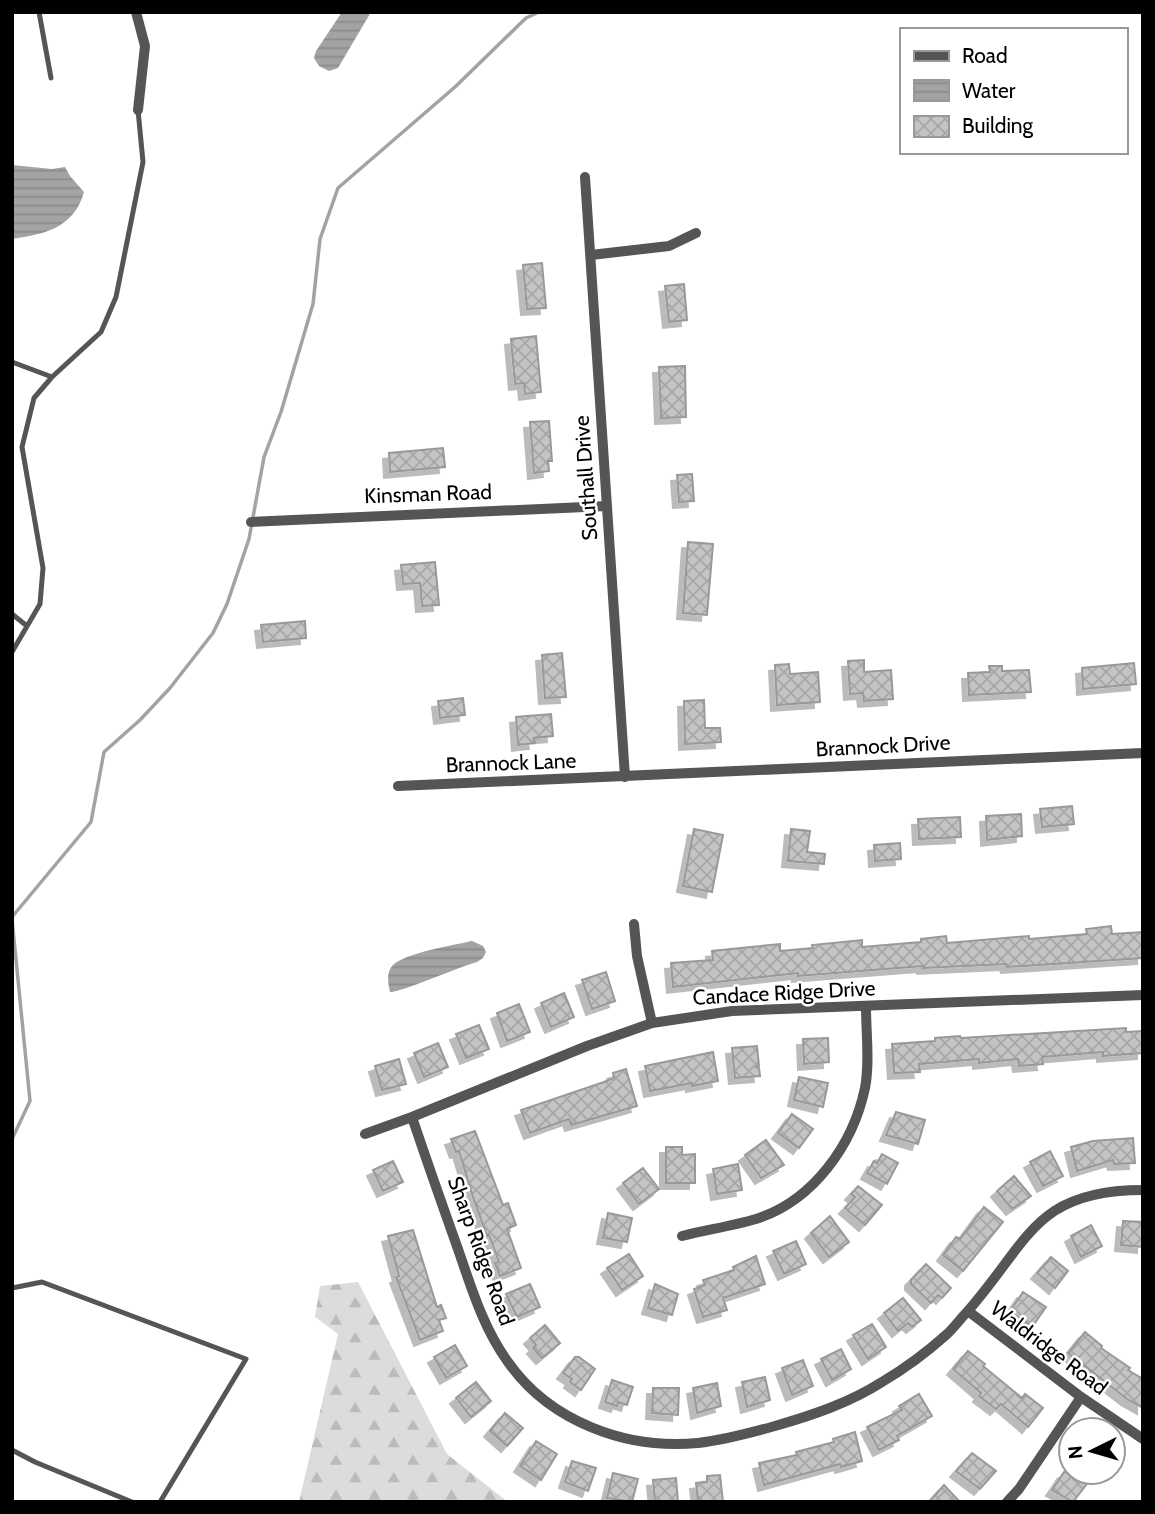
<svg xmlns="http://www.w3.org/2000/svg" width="1155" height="1514" font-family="Cabin,sans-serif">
<defs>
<pattern id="forest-firs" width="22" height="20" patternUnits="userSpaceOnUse" patternTransform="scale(1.75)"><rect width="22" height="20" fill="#dcdcdc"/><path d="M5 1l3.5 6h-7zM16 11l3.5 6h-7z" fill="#bbb"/></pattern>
<pattern id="water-rules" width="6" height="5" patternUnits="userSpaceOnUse" patternTransform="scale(1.75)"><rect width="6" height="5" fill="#a3a3a3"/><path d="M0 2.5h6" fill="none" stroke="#8b8b8b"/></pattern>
<pattern id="building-cross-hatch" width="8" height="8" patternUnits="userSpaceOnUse" patternTransform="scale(1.75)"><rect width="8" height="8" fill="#c4c4c4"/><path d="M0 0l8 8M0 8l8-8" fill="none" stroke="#a7a7a7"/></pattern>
<filter id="shadow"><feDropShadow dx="-6" dy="6" stdDeviation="0" flood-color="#0004"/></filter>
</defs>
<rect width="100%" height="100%" fill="#fff"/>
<path fill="url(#forest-firs)" d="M358,1282L447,1454L508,1502H299L338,1334L315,1317L320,1286Z"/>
<path fill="url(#water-rules)" d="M342,12H371L338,68L329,71L319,66L314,58L316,51Z
M12,165L52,169L65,167L70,176L84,192C74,228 45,234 12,239Z
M472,941L483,946L486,952L483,958L477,962C461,966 400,993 390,992C388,984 386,972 393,965C405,953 454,945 472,941Z"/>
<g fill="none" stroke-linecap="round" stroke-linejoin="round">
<path stroke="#a3a3a3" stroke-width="3.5" d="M12,917L91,822L104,752L140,720L170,688L213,633L227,604L249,539L264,457L281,412L313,304L320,239L338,188L455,87L526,18L539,12
M12,919L30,1101L12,1139"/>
</g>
<path fill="url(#building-cross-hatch)" stroke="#999" stroke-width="2" filter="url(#shadow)" d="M542,263L546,308L527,309L523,265Z
M684,284L687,320L669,322L665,286Z
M536,336L541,392L525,394L524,383L515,384L511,339Z
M685,366L686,417L661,418L659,367Z
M549,421L552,461H548L549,471L534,473L530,422Z
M443,448L445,467L390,472L389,453Z
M692,474L694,501L679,502L677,475Z
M688,542L713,544L707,615L683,613Z
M435,562L439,605L422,606L420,583L403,584L401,565Z
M305,621L306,638L263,642L261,625Z
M562,653L566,697L545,698L542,655Z
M864,660V672L891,670L893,699L864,701L863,693L850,694L848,661Z
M1134,663L1136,684L1083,689L1082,668Z
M789,664L790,674L818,672L820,702L777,705L775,665Z
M989,666H1002V671L1029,670L1031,692L969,695L968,673L990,672Z
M463,698L465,715L440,718L438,701Z
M704,700L705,728H720L721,742L685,744L684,701Z
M551,714L553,736L534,738L535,743L518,745L516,717Z
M1072,806L1074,824L1042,827L1040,809Z
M1021,814L1022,836L987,840L986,816Z
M960,817L961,837L919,839L918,819Z
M694,829L723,835L712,892L683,886Z
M791,829L810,831L807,852L825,854L824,864L788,861Z
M900,843L901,859L875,861L874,845Z
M1111,926L1112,934L1143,932V958L1007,967L1006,964L923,968V966L798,976V973L673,987L671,963L713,960L712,951L780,944V951L813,948L812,945L862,940V947L921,942V939L946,936L947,943L1029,936V939L1087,934L1086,929Z
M606,972L615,1001L592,1009L582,980Z
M564,993L574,1017L551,1027L541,1003Z
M519,1004L530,1032L507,1041L497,1013Z
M479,1025L489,1049L466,1058L456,1034Z
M1126,1028V1032L1143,1031V1053L1103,1056V1052L1042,1057L1043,1064L1019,1066L1018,1059L979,1063V1059L919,1064L920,1072L894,1073L892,1044L935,1041V1038L960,1036L961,1038Z
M828,1038L829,1062L804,1064L803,1039Z
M438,1043L448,1067L424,1077L414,1053Z
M757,1046L759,1066L755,1067L759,1068L760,1076L735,1078L732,1048Z
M713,1052L718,1081L692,1086V1083L650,1091L645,1066Z
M399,1059L406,1084L382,1090L375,1066Z
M626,1069L637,1106L571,1125L569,1119L530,1133L521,1110L604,1082L614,1078L613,1073Z
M799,1077L828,1083L823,1107L794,1100Z
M896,1112L925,1120L918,1144L886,1135Z
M792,1114L813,1129L799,1148L778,1133Z
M475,1131L503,1205L508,1203L516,1225L507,1229L521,1268L500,1276L495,1263L499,1262L489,1235L487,1236L473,1197L459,1151L456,1152L451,1139Z
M1133,1138L1135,1163L1114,1164L1113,1160L1077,1171L1071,1147L1093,1141Z
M766,1140L784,1165L761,1178L745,1155Z
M666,1147H682V1155L695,1154V1183H666Z
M1050,1151L1063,1176L1043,1186L1030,1162Z
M882,1154L898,1163L887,1184L867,1173L874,1161L877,1163Z
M393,1161L403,1182L383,1191L373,1170Z
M738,1164L742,1190L717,1194L713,1169Z
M643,1168L659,1189L639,1204L623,1183Z
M1014,1176L1031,1196L1012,1209L997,1191Z
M858,1186L882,1205L865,1225L845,1208L855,1197L851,1194Z
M984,1207L1003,1222L963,1271L943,1255L956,1237L960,1239Z
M608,1213L632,1218L627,1242L603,1238Z
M830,1216L849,1242L829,1257L811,1233Z
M1123,1221L1143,1222V1247L1121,1245Z
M1091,1225L1102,1246L1081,1257L1071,1236Z
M413,1230L437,1307L441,1305L446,1318L439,1320L443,1331L420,1340L396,1277L399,1276L388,1236Z
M796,1241L806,1264L784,1274L773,1251Z
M629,1254L643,1276L622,1290L607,1268Z
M756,1256L765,1284L723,1298L727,1310L703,1317L694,1289L705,1285L703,1280L734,1270L733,1267Z
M1051,1257L1068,1271L1055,1288L1037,1273Z
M926,1264L951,1288L942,1298L938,1295L931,1303L911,1284V1280Z
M530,1284L540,1307L517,1317L506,1294Z
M655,1284L678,1294L672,1315L648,1308Z
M1023,1292L1046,1307L1032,1327L1010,1311Z
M903,1298L921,1320L912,1327L908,1323L898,1331L884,1313Z
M872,1324L886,1347L868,1359L853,1335Z
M545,1325L560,1343L542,1358L533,1348L536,1345L530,1338Z
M1085,1332L1102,1346L1101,1348L1130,1368L1128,1370L1143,1379V1408L1127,1399L1068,1353Z
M455,1345L467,1366L446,1378L434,1357Z
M841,1349L851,1369L832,1380L821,1359Z
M968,1351L985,1364L983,1366L1022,1398L1025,1394L1043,1408L1028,1427L1001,1404L996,1409L979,1396L981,1393L953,1369Z
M575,1357H579L595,1369L581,1390L570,1382L572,1379L563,1373Z
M803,1360L813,1386L792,1395L782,1368Z
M765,1377L770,1400L747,1407L742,1382Z
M612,1380L633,1387L627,1405L618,1402L617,1406L605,1402Z
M476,1382L491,1401L471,1417L456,1398Z
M717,1383L721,1406L697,1413L693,1388Z
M653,1388H679L678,1415L652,1413Z
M919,1394L932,1416L897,1436L899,1440L879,1450L867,1427L902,1410L899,1406Z
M505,1413L523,1428L507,1446L490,1431Z
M855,1432L862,1461L841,1467L840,1464L764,1485L759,1463L797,1455L796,1452L834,1442L833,1439Z
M536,1441L557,1454L541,1480L520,1466Z
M972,1453L996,1471L980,1489L956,1471Z
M572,1461L596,1468L588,1491L565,1482Z
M1064,1472H1096L1073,1502L1052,1490Z
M613,1473L638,1479L632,1502L607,1498Z
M720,1475L723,1502H698L696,1483L707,1482V1476Z
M676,1478L678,1502H655L653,1480Z
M944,1485L960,1502H929Z"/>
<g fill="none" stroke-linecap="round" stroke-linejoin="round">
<path stroke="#555" stroke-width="5" d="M39,12L51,78
M12,362L52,377
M12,614L27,626
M12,652L40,604L43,568L22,447L34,398L52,377L101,332L116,297L143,162L138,110
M12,1288L42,1282L246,1359L160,1502
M12,1450L35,1462L132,1502"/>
<path stroke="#555" stroke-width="10" d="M136,12L145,46L138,110
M585,177L625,777
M591,255L669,246L696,233
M251,522L607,506
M398,786L1143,753
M634,924L637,956L652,1023
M412,1117C427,1162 443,1207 459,1252C472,1290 484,1329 508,1362C550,1422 627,1450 698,1443C724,1440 750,1433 775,1426C813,1415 849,1403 882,1382C904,1369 927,1352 946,1335C954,1328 960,1319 967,1312C1029,1242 1034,1190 1143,1190
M365,1134L412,1117L587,1046L652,1023L732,1011L1143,995
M682,1236C706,1230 732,1226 756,1219C813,1201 853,1145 865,1088C870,1063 866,1033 866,1007
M968,1311L1081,1397L1143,1439
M1007,1502L1019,1489L1081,1397"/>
</g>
<g text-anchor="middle" stroke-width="5" stroke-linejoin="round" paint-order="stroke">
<g font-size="21" fill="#000" stroke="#fff">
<text transform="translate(586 478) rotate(-94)" y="7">Southall Drive</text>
<text transform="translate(428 494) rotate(-2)" y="7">Kinsman Road</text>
<text transform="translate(883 746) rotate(-3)" y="7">Brannock Drive</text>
<text transform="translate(511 763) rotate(-2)" y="7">Brannock Lane</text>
<text transform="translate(784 993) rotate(-3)" y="7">Candace Ridge Drive</text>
<text transform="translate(481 1251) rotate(70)" y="7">Sharp Ridge Road</text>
<text transform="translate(1049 1348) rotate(37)" y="7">Waldridge Road</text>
</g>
</g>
<rect width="1155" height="1514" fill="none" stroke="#000000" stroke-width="28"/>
<rect x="900" y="28" width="228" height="126" fill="#ffffff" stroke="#999999" stroke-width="2"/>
<rect x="914" y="51" width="35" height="10" fill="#555555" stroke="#999999" stroke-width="2"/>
<text x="962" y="63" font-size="21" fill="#000000">Road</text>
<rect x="914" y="80" width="35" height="21" fill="url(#water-rules)" stroke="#999999" stroke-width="2"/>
<text x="962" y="98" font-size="21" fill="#000000">Water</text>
<rect x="914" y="116" width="35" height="21" fill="url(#building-cross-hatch)" stroke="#999999" stroke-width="2"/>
<text x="962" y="133" font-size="21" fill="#000000">Building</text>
<g transform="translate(1092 1451) rotate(265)"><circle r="33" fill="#ffffff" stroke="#999999" stroke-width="2"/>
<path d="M0-5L12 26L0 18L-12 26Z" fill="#000000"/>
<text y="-10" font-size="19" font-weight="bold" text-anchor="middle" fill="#000000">N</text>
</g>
</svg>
